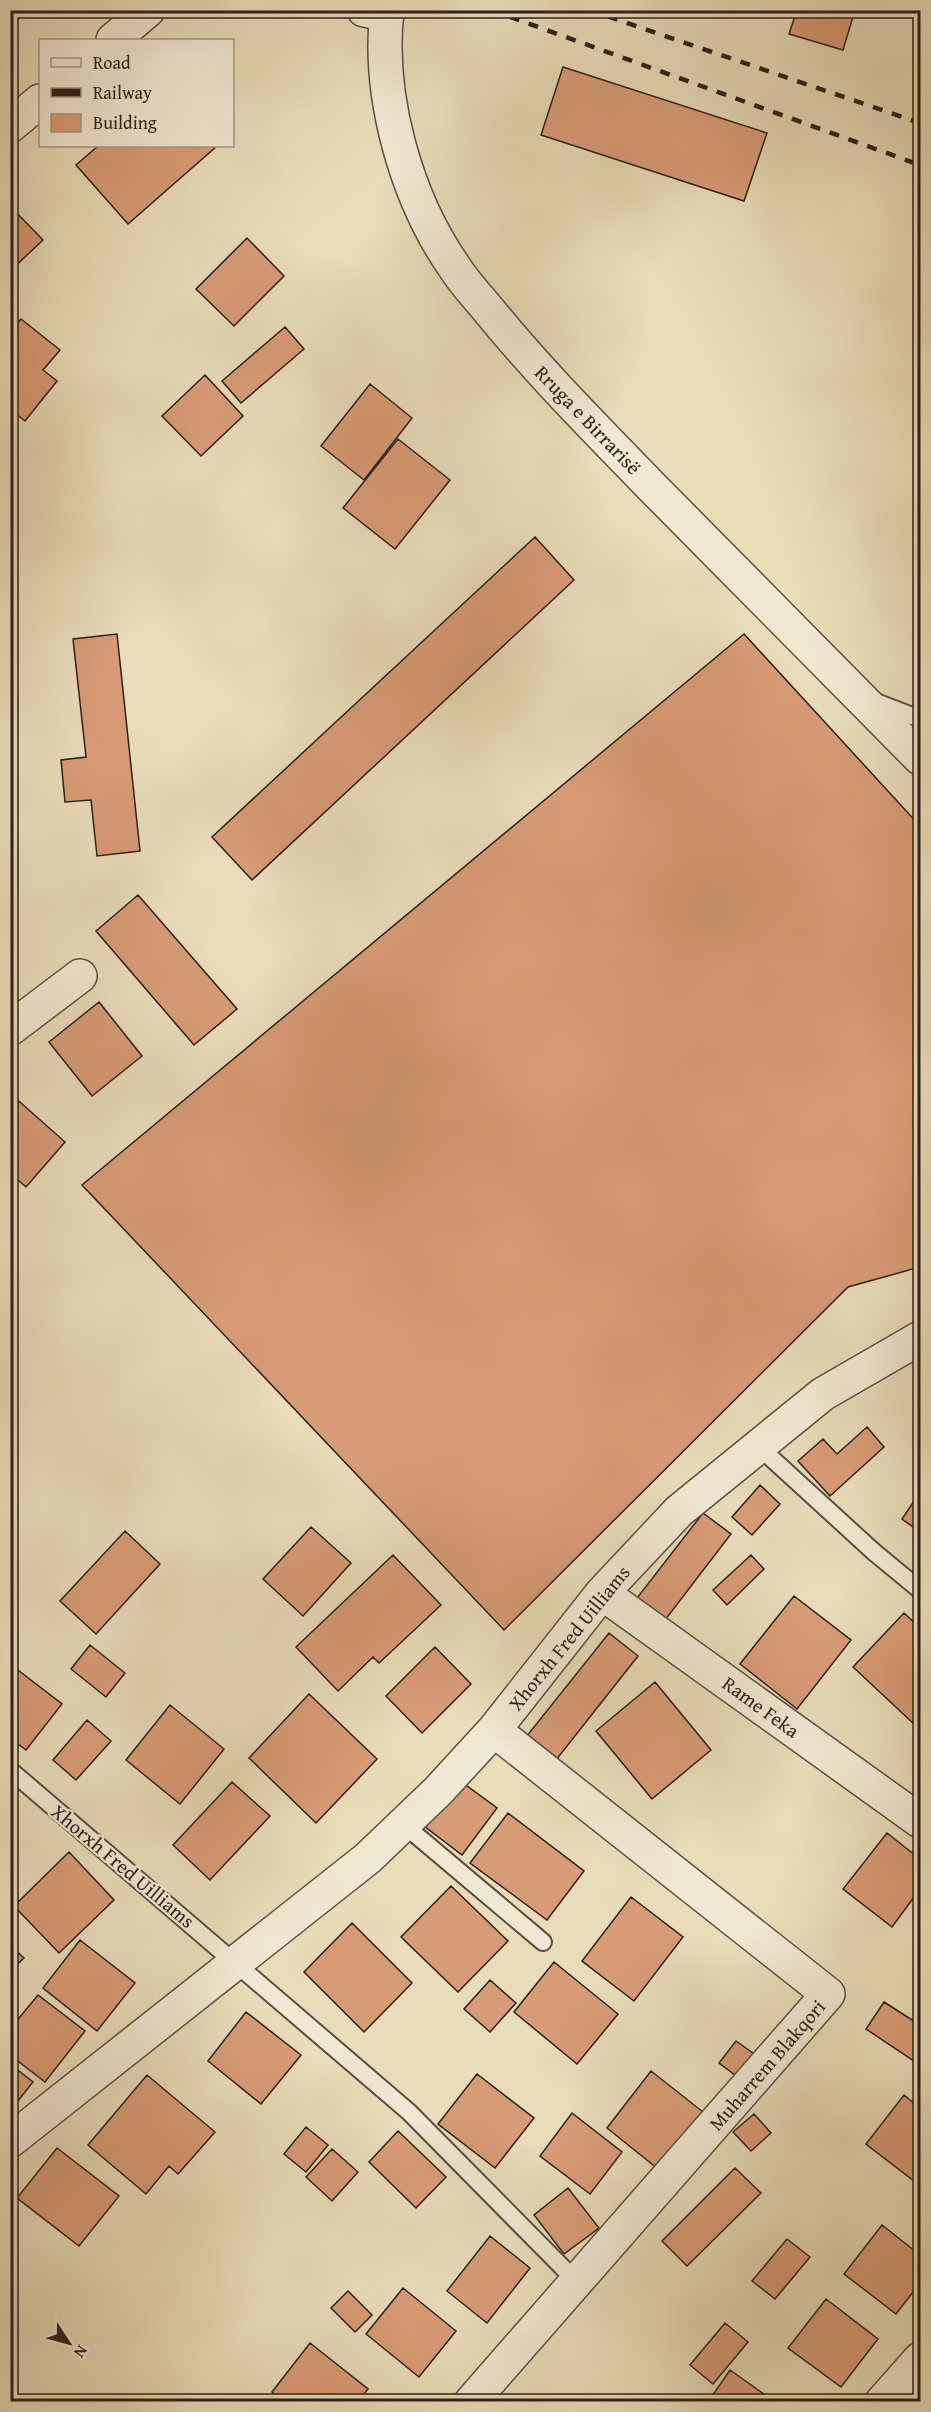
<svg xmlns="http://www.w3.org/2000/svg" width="931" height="2412" font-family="'Gentium Book Plus',serif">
<rect width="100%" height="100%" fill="#e9dcb9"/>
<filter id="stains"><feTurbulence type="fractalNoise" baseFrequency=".00333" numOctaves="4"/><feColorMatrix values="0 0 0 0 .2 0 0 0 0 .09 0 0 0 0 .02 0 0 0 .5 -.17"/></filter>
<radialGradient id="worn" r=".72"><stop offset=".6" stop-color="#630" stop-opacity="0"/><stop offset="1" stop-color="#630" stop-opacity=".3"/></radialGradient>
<path fill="#d89b77" stroke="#2b1f19" stroke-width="1.5" d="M797,10H855L843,50L789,34Z
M563,67L767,133L744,201L541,135Z
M98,146H217L128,224L76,165Z
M10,206L43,240L10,271Z
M247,238L284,276L234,326L196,289Z
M21,319L60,350L43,370L57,381L25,421L10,409V332Z
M285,327L304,349L241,403L222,381Z
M205,375L243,416L201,456L162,416Z
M370,384L412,418L364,480L321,446Z
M398,439L450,480L395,549L343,508Z
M535,537L574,580L252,880L212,837Z
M117,634L140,851L97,856L91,800L65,802L61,760L86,757L73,639Z
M744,634L920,826V1267L848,1287L504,1630L82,1185Z
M138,895L237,1009L194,1045L96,931Z
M99,1002L142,1056L92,1096L49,1042Z
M12,1095L65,1142L26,1187L10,1173Z
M867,1427L884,1447L830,1496L798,1461L823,1439L837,1454Z
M760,1485L780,1504L752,1535L732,1517Z
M920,1492V1532L902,1519Z
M703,1513L731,1534L665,1620L637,1598Z
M311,1527L351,1563L303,1616L263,1579Z
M125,1531L160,1564L96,1634L60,1601Z
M393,1555L441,1605L379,1663L373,1657L338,1691L296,1647Z
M751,1555L764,1569L727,1605L713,1590Z
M794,1596L851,1640L797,1709L740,1664Z
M904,1613L920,1628V1720L915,1725L853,1667Z
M609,1633L638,1656L556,1760L526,1737Z
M90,1645L125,1673L106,1697L71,1669Z
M435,1647L471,1684L422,1733L386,1696Z
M10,1664L62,1704L26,1750L10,1738Z
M655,1682L711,1750L652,1799L596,1731Z
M309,1694L377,1759L316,1823L249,1758Z
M170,1705L224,1749L180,1804L126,1760Z
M87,1720L111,1741L76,1780L53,1760Z
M459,1780L497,1808L462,1855L424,1826Z
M232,1782L270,1816L210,1880L173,1845Z
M508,1813L584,1871L547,1920L470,1863Z
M887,1833L920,1859V1889L892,1927L843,1889Z
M69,1852L114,1900L59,1953L14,1906Z
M451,1886L508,1941L458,1992L401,1937Z
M631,1897L683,1937L634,2001L582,1961Z
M352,1923L412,1983L364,2032L304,1972Z
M80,1940L135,1983L97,2031L43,1988Z
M10,1945L24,1958L10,1971Z
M554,1962L618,2014L577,2064L514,2012Z
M490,1980L516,2003L490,2032L464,2009Z
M38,1995L85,2031L45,2082L10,2055V2029Z
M884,2002L920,2025V2065L866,2029Z
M246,2012L301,2055L261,2104L208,2061Z
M736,2041L757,2056L739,2078L719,2063Z
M10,2064L33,2082L10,2111Z
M651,2071L703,2112L658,2169L607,2128Z
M477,2074L534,2118L495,2168L438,2124Z
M147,2075L215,2132L178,2174L169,2166L146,2194L88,2145Z
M904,2095L920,2108V2180L918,2184L866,2144Z
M572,2113L622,2152L590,2194L540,2156Z
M754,2114L771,2133L751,2151L733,2132Z
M306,2127L328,2145L306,2172L284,2154Z
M398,2131L446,2177L416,2208L369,2162Z
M57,2148L119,2196L79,2246L17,2198Z
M332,2149L358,2172L332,2201L306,2177Z
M735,2168L761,2193L687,2266L662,2241Z
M568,2188L599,2228L564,2254L534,2215Z
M882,2225L920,2255V2283L896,2314L844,2274Z
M490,2236L530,2268L487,2323L447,2291Z
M787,2239L810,2257L775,2299L752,2281Z
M403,2288L456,2331L419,2377L366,2334Z
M348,2291L372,2315L355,2332L331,2308Z
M826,2299L878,2339L841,2387L788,2348Z
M725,2323L748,2342L713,2384L690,2365Z
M310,2343L368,2389L358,2402H284L272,2392Z
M730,2370L775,2402H708Z"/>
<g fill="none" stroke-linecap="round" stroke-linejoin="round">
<defs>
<path id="service" d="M876,702L920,719
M758,1446L874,1552L920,1590
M10,1770L409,2112L577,2282
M403,1824L543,1942"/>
<path id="minor" d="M364,10L387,15
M113,40L148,10
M10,126L40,101
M10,1029L80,976
M602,1593L920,1821
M10,2141L368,1858L438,1791L494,1730L602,1593L679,1511L823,1394L920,1338
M471,2402L828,1994L494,1730
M882,2402L920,2359"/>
<path id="tertiary" d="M387,10C377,96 406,198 455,268C465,284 479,298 491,313C540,373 595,428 649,484C740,575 830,667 920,758"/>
</defs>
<use href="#service" stroke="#5a4e41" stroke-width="20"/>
<use href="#minor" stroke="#5a4e41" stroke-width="36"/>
<use href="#tertiary" stroke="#5a4e41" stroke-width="36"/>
<use href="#service" stroke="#f1e8d2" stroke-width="16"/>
<use href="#minor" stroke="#f1e8d2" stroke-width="33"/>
<use href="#tertiary" stroke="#f1e8d2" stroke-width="33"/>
<path stroke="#2b1f19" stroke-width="4.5" stroke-dasharray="10 10" stroke-linecap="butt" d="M491,10L920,165
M589,10L920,123"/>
</g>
<g text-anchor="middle" stroke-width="4.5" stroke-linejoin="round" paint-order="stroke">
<g font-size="20" fill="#2b1f19" stroke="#f1e8d2">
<text transform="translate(588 420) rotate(46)" y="7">Rruga e Birrarisë</text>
<text transform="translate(569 1638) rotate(-51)" y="7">Xhorxh Fred Uilliams</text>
<text transform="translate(761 1707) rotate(36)" y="7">Rame Feka</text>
<text transform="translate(123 1866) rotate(40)" y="7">Xhorxh Fred Uilliams</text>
<text transform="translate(767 2065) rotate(-49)" y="7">Muharrem Blakqori</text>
</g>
</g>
<rect width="931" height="2412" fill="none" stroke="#e9dcb9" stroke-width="36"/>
<rect x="12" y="12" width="907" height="2388" fill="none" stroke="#2b1f19" stroke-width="3"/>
<rect x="18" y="18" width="895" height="2376" fill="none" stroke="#2b1f19" stroke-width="1.5"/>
<rect x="39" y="39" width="195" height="108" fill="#f1e8d2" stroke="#a29888" stroke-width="1.5"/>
<rect x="51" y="58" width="30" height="9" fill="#f1e8d2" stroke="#a29888" stroke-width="1.5"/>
<text x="93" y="69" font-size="18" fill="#2b1f19">Road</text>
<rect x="51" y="88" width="30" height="9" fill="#2b1f19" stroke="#a29888" stroke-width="1.5"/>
<text x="93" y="99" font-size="18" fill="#2b1f19">Railway</text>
<rect x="51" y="114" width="30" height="18" fill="#d89b77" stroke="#a29888" stroke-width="1.5"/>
<text x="93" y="129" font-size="18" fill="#2b1f19">Building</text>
<g transform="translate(69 2343) rotate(126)" stroke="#f1e8d2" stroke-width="4.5" paint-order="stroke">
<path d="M0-4.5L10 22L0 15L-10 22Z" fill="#2b1f19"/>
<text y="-9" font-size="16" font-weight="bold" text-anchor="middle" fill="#2b1f19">N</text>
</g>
<rect width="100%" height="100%" filter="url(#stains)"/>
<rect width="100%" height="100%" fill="url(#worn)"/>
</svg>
